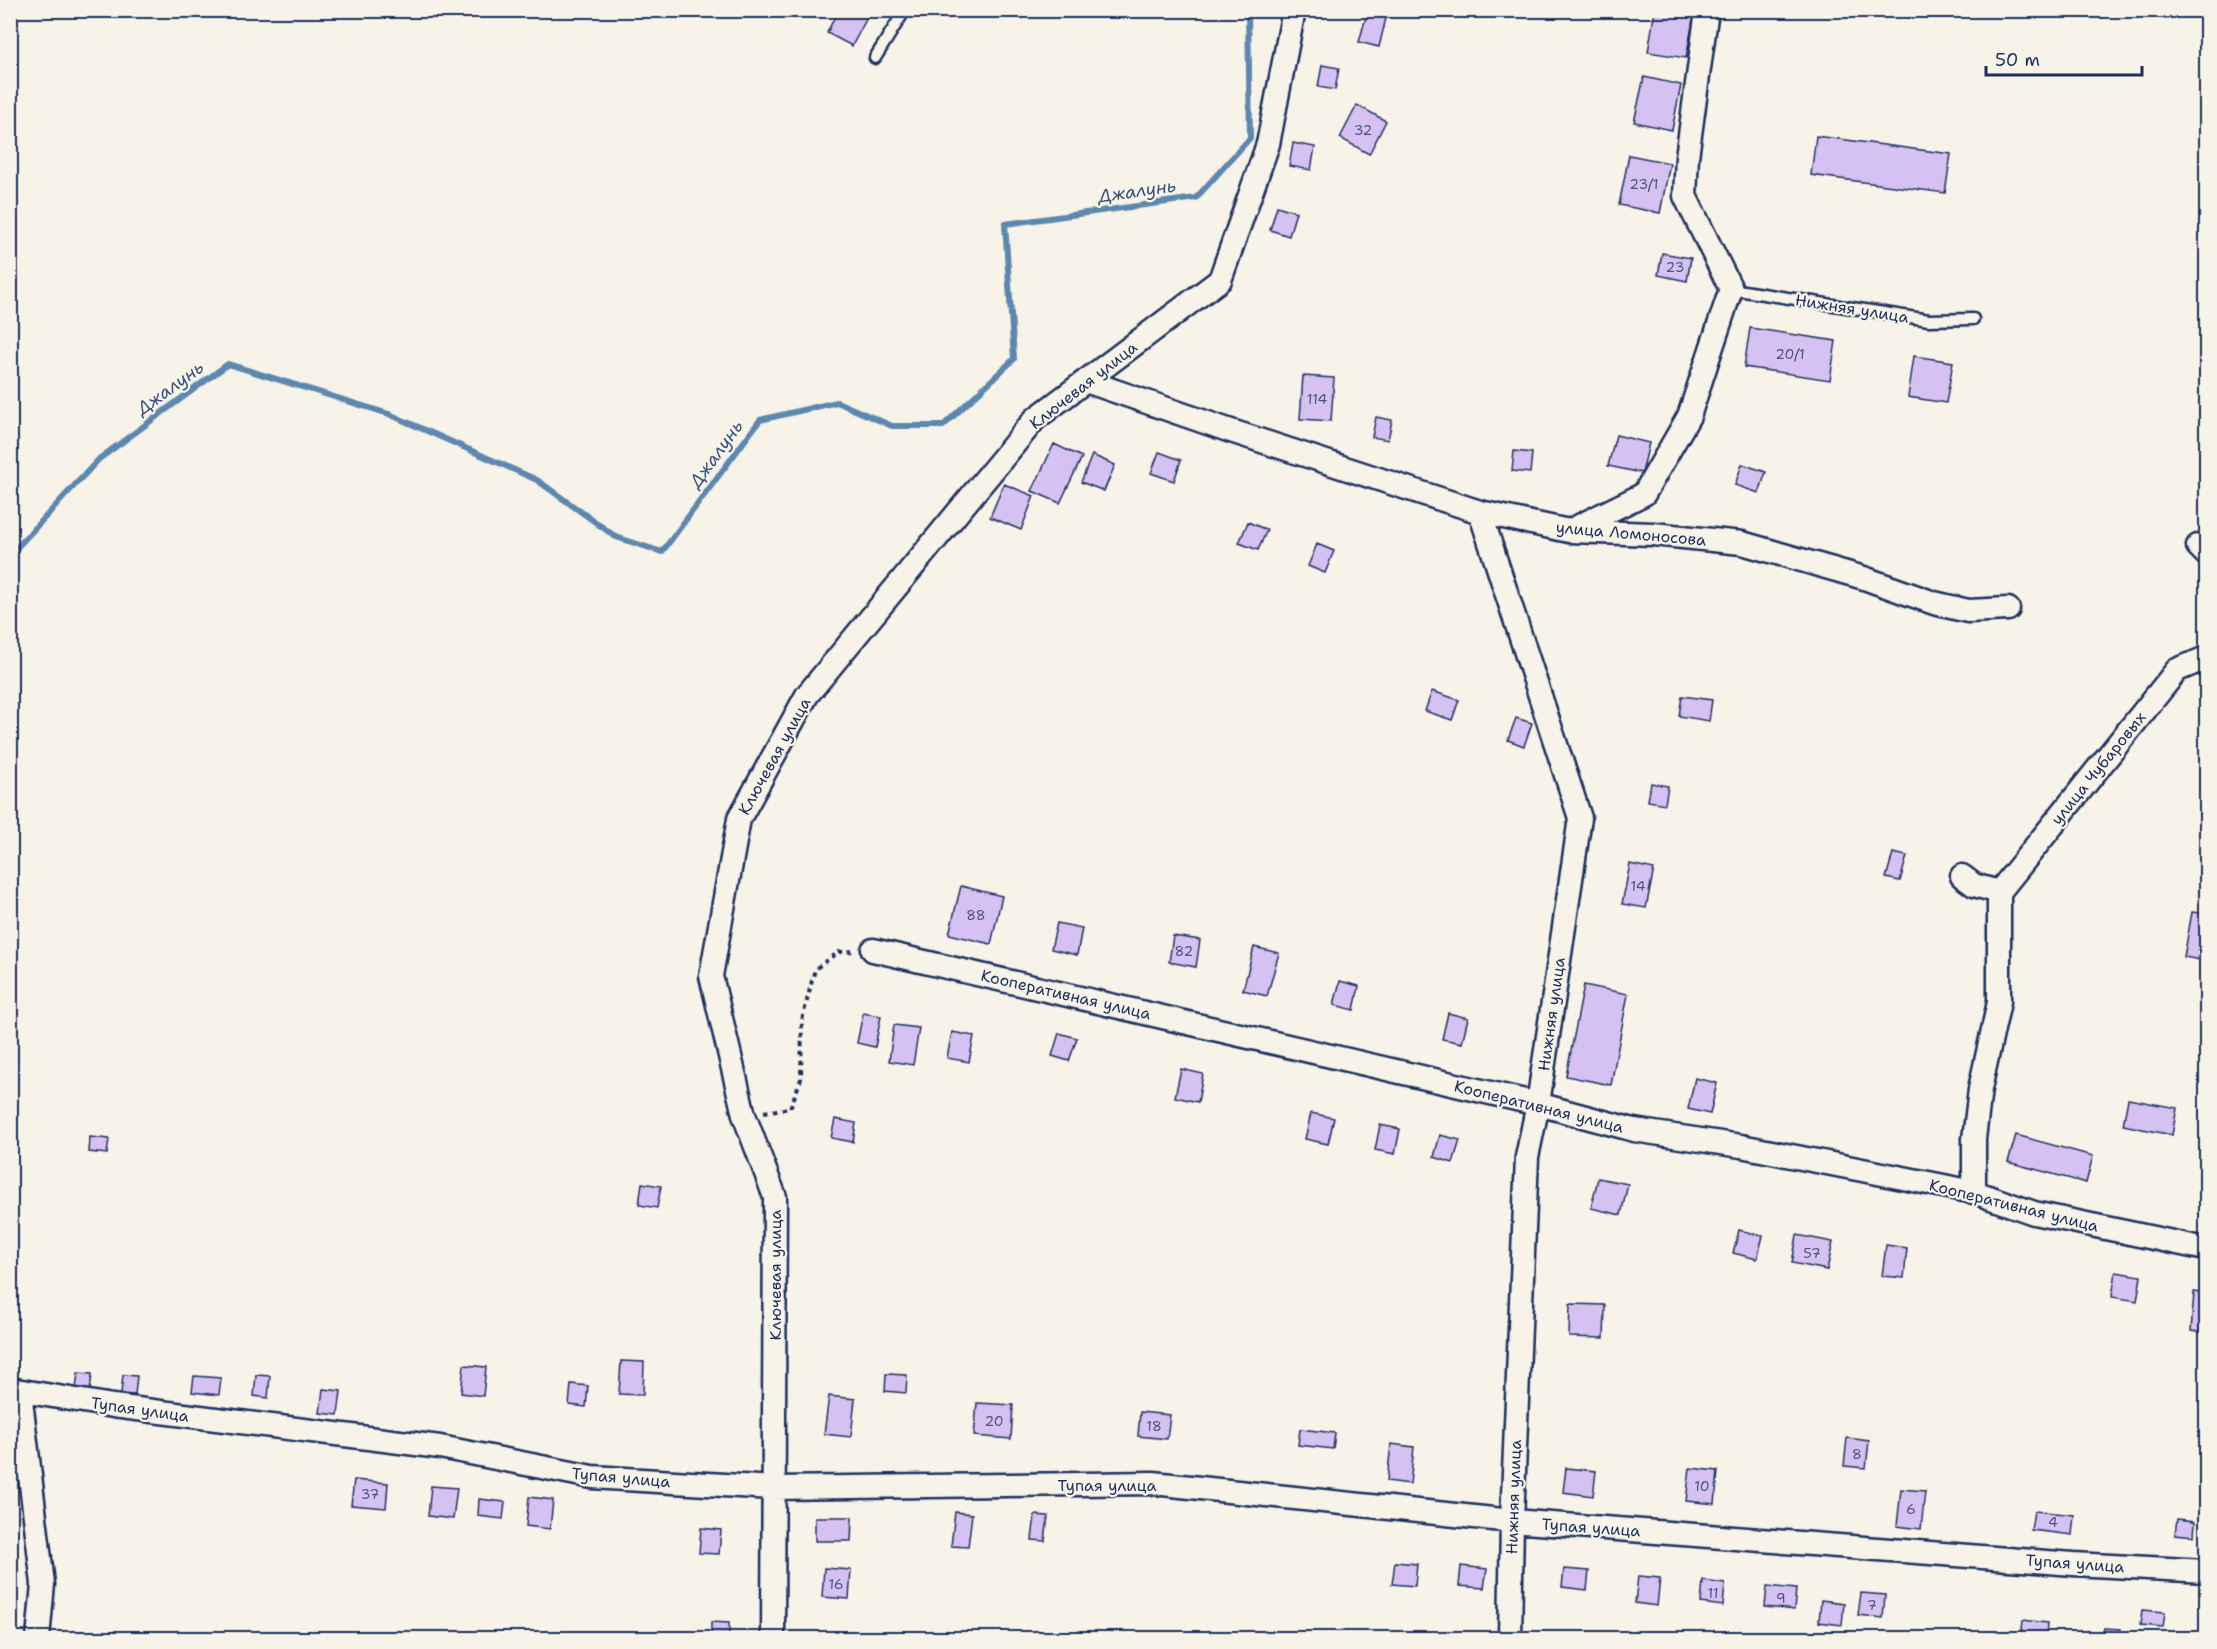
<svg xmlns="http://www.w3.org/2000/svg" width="2217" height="1649" font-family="'Shantell Sans',sans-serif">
<rect width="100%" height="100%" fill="#f7f3e8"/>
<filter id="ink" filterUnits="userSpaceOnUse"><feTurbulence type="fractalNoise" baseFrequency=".0167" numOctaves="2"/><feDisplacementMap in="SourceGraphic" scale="12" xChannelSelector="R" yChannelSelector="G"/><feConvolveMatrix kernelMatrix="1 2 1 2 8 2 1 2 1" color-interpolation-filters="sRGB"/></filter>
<g filter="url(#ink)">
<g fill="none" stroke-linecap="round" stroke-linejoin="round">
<path stroke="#5b87af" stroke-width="6" d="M10,555L99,459L228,364L389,414L537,480L616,537L662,552L760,420L837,402L892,426H943L1014,359L1005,224L1196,198L1250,138L1248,10"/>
</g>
<path fill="#d5c2f2" stroke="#1b2f5e" stroke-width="1.5" d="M838,10H871L852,46L827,33Z
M1655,10H1695L1686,58L1648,52Z
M1367,13L1386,18L1379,47L1359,42Z
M1322,65L1339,68L1335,90L1318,87Z
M1644,77L1681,85L1672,130L1634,122Z
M1357,105L1386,121L1369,154L1340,138Z
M1816,136L1951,154L1945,193L1811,175Z
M1293,143L1315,147L1311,170L1289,166Z
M1629,155L1670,163L1660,213L1619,205Z
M1277,206L1296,212L1289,236L1270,230Z
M1662,253L1691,258L1687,281L1658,275Z
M1750,328L1836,341L1830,380L1744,367Z
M1914,356L1953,362L1946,403L1908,397Z
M1303,376L1334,378L1331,421L1300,419Z
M1376,417L1392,420L1388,440L1372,437Z
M1616,435L1649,443L1642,473L1608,466Z
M1054,444L1082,457L1060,503L1032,491Z
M1514,451L1532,453L1530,473L1512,471Z
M1159,452L1181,460L1174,481L1151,473Z
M1092,455L1115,465L1104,491L1081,482Z
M1742,464L1766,472L1759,493L1735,485Z
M1004,484L1034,496L1021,530L990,517Z
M1248,522L1267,530L1258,550L1239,543Z
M1317,544L1334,551L1325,573L1308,566Z
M1432,691L1459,700L1452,720L1425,711Z
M1682,696L1712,700L1709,721L1679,716Z
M1516,718L1532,723L1524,746L1508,740Z
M1651,783L1668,786L1665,804L1648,801Z
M1893,853L1907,856L1900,881L1886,878Z
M1630,864L1654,869L1646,908L1622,904Z
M961,886L1002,896L991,944L949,934Z
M2192,912L2206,914V961L2184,957Z
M1057,923L1082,928L1077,955L1051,949Z
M1173,936L1200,940L1196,967L1169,962Z
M1254,947L1279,953L1267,996L1243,990Z
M1340,981L1359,986L1354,1010L1334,1005Z
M1584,985L1628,994L1611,1085L1566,1076Z
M863,1013L881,1016L875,1047L857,1043Z
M1448,1013L1468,1018L1462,1043L1442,1039Z
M894,1025L919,1028L913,1065L889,1061Z
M952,1032L974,1036L969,1062L947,1058Z
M1059,1033L1077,1038L1069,1061L1052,1056Z
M1181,1069L1203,1074L1198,1102L1175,1097Z
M1695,1078L1717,1083L1710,1114L1688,1109Z
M2128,1099L2177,1108L2172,1135L2123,1125Z
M1311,1113L1334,1118L1328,1144L1305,1139Z
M835,1119L856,1123L853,1142L831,1138Z
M1380,1125L1400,1129L1395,1154L1375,1150Z
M1440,1135L1460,1140L1453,1163L1434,1157Z
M2016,1135L2093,1156L2086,1183L2008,1162Z
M90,1137L109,1139L107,1154L89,1152Z
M1598,1178L1628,1184L1621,1215L1591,1208Z
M642,1183L661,1186L657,1208L639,1205Z
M1739,1230L1763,1236L1757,1259L1733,1253Z
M1797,1235L1833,1242L1827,1270L1792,1263Z
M1886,1245L1907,1248L1904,1278L1882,1276Z
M2116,1272L2141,1276L2137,1301L2112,1297Z
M2194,1292L2206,1294V1333L2191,1331Z
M1570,1304L1605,1305L1604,1338L1569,1337Z
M621,1361L644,1362L643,1395L619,1394Z
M464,1365L486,1367L483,1396L461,1393Z
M78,1373L92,1374L90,1391L76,1389Z
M886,1374L907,1375L906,1393L885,1391Z
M123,1375L137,1376L135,1395L121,1394Z
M256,1375L270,1376L268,1398L254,1396Z
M194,1376L221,1378L219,1395L192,1392Z
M571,1384L588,1386L586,1407L569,1405Z
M323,1389L341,1391L338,1415L320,1413Z
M829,1396L855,1399L851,1437L824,1434Z
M977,1403L1013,1405L1011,1439L974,1436Z
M1140,1412L1170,1415L1167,1439L1138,1436Z
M1300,1429L1335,1433L1333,1449L1298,1445Z
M1847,1438L1869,1441L1866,1468L1844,1466Z
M1391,1444L1414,1447L1410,1484L1387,1481Z
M1566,1468L1596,1471L1593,1496L1563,1492Z
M1690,1468L1718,1471L1715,1504L1686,1501Z
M354,1480L388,1483L386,1508L351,1505Z
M431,1486L457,1488L453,1519L428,1516Z
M1901,1489L1925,1491L1921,1529L1897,1526Z
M529,1497L553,1500L550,1529L526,1526Z
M479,1499L505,1502L503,1519L478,1516Z
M2034,1511L2074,1515L2072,1535L2031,1530Z
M955,1512L972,1514L968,1547L951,1546Z
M1035,1515L1048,1516L1045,1541L1032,1540Z
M815,1517H852L851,1541H815Z
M2177,1519L2195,1521L2194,1536L2175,1534Z
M701,1528L721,1530L719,1554L699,1553Z
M1395,1562L1417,1564L1415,1586L1392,1584Z
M1461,1566L1487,1569L1484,1588L1459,1586Z
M824,1568L851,1570L849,1599L822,1597Z
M1564,1569L1589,1571L1587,1590L1562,1587Z
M1638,1576L1660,1578L1657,1606L1635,1603Z
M1703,1581L1725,1584L1723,1606L1701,1603Z
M1767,1586L1796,1589L1794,1610L1765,1607Z
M1861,1593L1885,1595L1883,1618L1858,1615Z
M1821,1600L1844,1603L1842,1625L1819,1622Z
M2142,1610L2165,1612L2163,1627L2140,1625Z
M2023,1620L2047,1623L2046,1638H2021Z
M711,1622L729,1623V1638H711Z
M2104,1628L2121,1629L2120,1638H2102Z"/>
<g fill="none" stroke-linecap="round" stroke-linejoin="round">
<defs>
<path id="lane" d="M875,58L905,10
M1731,289L1929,320L1973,319"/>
<path id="street" d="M1086,381L1228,430L1480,512L1569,531L1653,534L1742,543L1864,578L1934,603L1968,611L2008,609
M1480,512L1580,818L1538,1104L1527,1157L1512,1521L1510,1638
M1573,529L1644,494L1689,416L1731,289L1685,196L1687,157L1707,10
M2198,546L2206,554
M1962,876L1974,885L1999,892
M873,950L1538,1104L1634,1130L1741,1146L1974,1192L2034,1213L2206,1249
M1974,1192V1139L1980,1089L1999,1002V892L2177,670L2206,658
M10,1389L113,1406L440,1447L592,1477L773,1488L1153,1483L1512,1521L2073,1564L2206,1571
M20,1392L43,1584L38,1638
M773,1638L775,1197L744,1115L711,976L739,819L807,695L1035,419L1220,280L1268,144L1294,10"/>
</defs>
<use href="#lane" stroke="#1b2f5e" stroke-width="15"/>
<use href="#street" stroke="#1b2f5e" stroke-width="27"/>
<path stroke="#1b2f5e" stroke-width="4" stroke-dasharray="4.5 4.5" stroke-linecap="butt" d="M764,1112L790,1108L801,1079L802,1020L815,969L839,952L855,951"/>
<use href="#lane" stroke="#f7f3e8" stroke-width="10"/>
<use href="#street" stroke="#f7f3e8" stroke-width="22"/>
</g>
</g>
<g text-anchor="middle" stroke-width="4.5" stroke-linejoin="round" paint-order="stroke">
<g font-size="14" fill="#4a5483">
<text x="1363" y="135">32</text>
<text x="1644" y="189">23/1</text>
<text x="1675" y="272">23</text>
<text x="1790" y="359">20/1</text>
<text x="1317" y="404">114</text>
<text x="1638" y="891">14</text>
<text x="976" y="920">88</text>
<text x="1184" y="956">82</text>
<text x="1812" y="1258">57</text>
<text x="994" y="1426">20</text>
<text x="1154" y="1431">18</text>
<text x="1857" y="1459">8</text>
<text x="1702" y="1491">10</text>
<text x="370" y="1499">37</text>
<text x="1911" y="1514">6</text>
<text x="2053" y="1527">4</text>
<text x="836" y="1589">16</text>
<text x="1713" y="1598">11</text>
<text x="1781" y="1603">9</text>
<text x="1872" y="1610">7</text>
</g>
<g font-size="16" fill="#1b2f5e" stroke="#f7f3e8">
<text transform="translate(1852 308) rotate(9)" y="6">Нижняя улица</text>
<text transform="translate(1083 385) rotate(-38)" y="6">Ключевая улица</text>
<text transform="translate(1631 533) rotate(5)" y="6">улица Ломоносова</text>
<text transform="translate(774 756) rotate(-61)" y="6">Ключевая улица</text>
<text transform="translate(2098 768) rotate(-51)" y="6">улица Чубаровых</text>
<text transform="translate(1066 994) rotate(13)" y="6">Кооперативная улица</text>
<text transform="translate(1551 1014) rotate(-82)" y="6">Нижняя улица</text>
<text transform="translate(1539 1106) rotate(14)" y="6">Кооперативная улица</text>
<text transform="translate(2014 1205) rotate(14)" y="6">Кооперативная улица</text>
<text transform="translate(775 1275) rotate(-90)" y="6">Ключевая улица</text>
<text transform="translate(140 1409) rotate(8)" y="6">Тупая улица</text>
<text transform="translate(621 1477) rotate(5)" y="6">Тупая улица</text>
<text x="1107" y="1491">Тупая улица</text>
<text transform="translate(1513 1497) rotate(-88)" y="6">Нижняя улица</text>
<text transform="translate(1591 1527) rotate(4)" y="6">Тупая улица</text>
<text transform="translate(2075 1563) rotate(4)" y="6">Тупая улица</text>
</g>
<g font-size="18" font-style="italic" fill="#365480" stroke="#f7f3e8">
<text transform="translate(1137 191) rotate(-8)" y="6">Джалунь</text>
<text transform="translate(170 388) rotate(-36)" y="6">Джалунь</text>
<text transform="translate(716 454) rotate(-54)" y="6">Джалунь</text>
</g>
</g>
<rect width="2217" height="1649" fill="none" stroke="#f7f3e8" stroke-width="36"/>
<rect x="18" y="18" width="2181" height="1613" fill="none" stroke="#1b2f5e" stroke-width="2" filter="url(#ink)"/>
<path d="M1986 66v9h156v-9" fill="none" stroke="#1b2f5e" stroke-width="3"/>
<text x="1995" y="66" font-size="18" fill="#1b2f5e" stroke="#f7f3e8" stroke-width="4.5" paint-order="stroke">50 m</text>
</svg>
